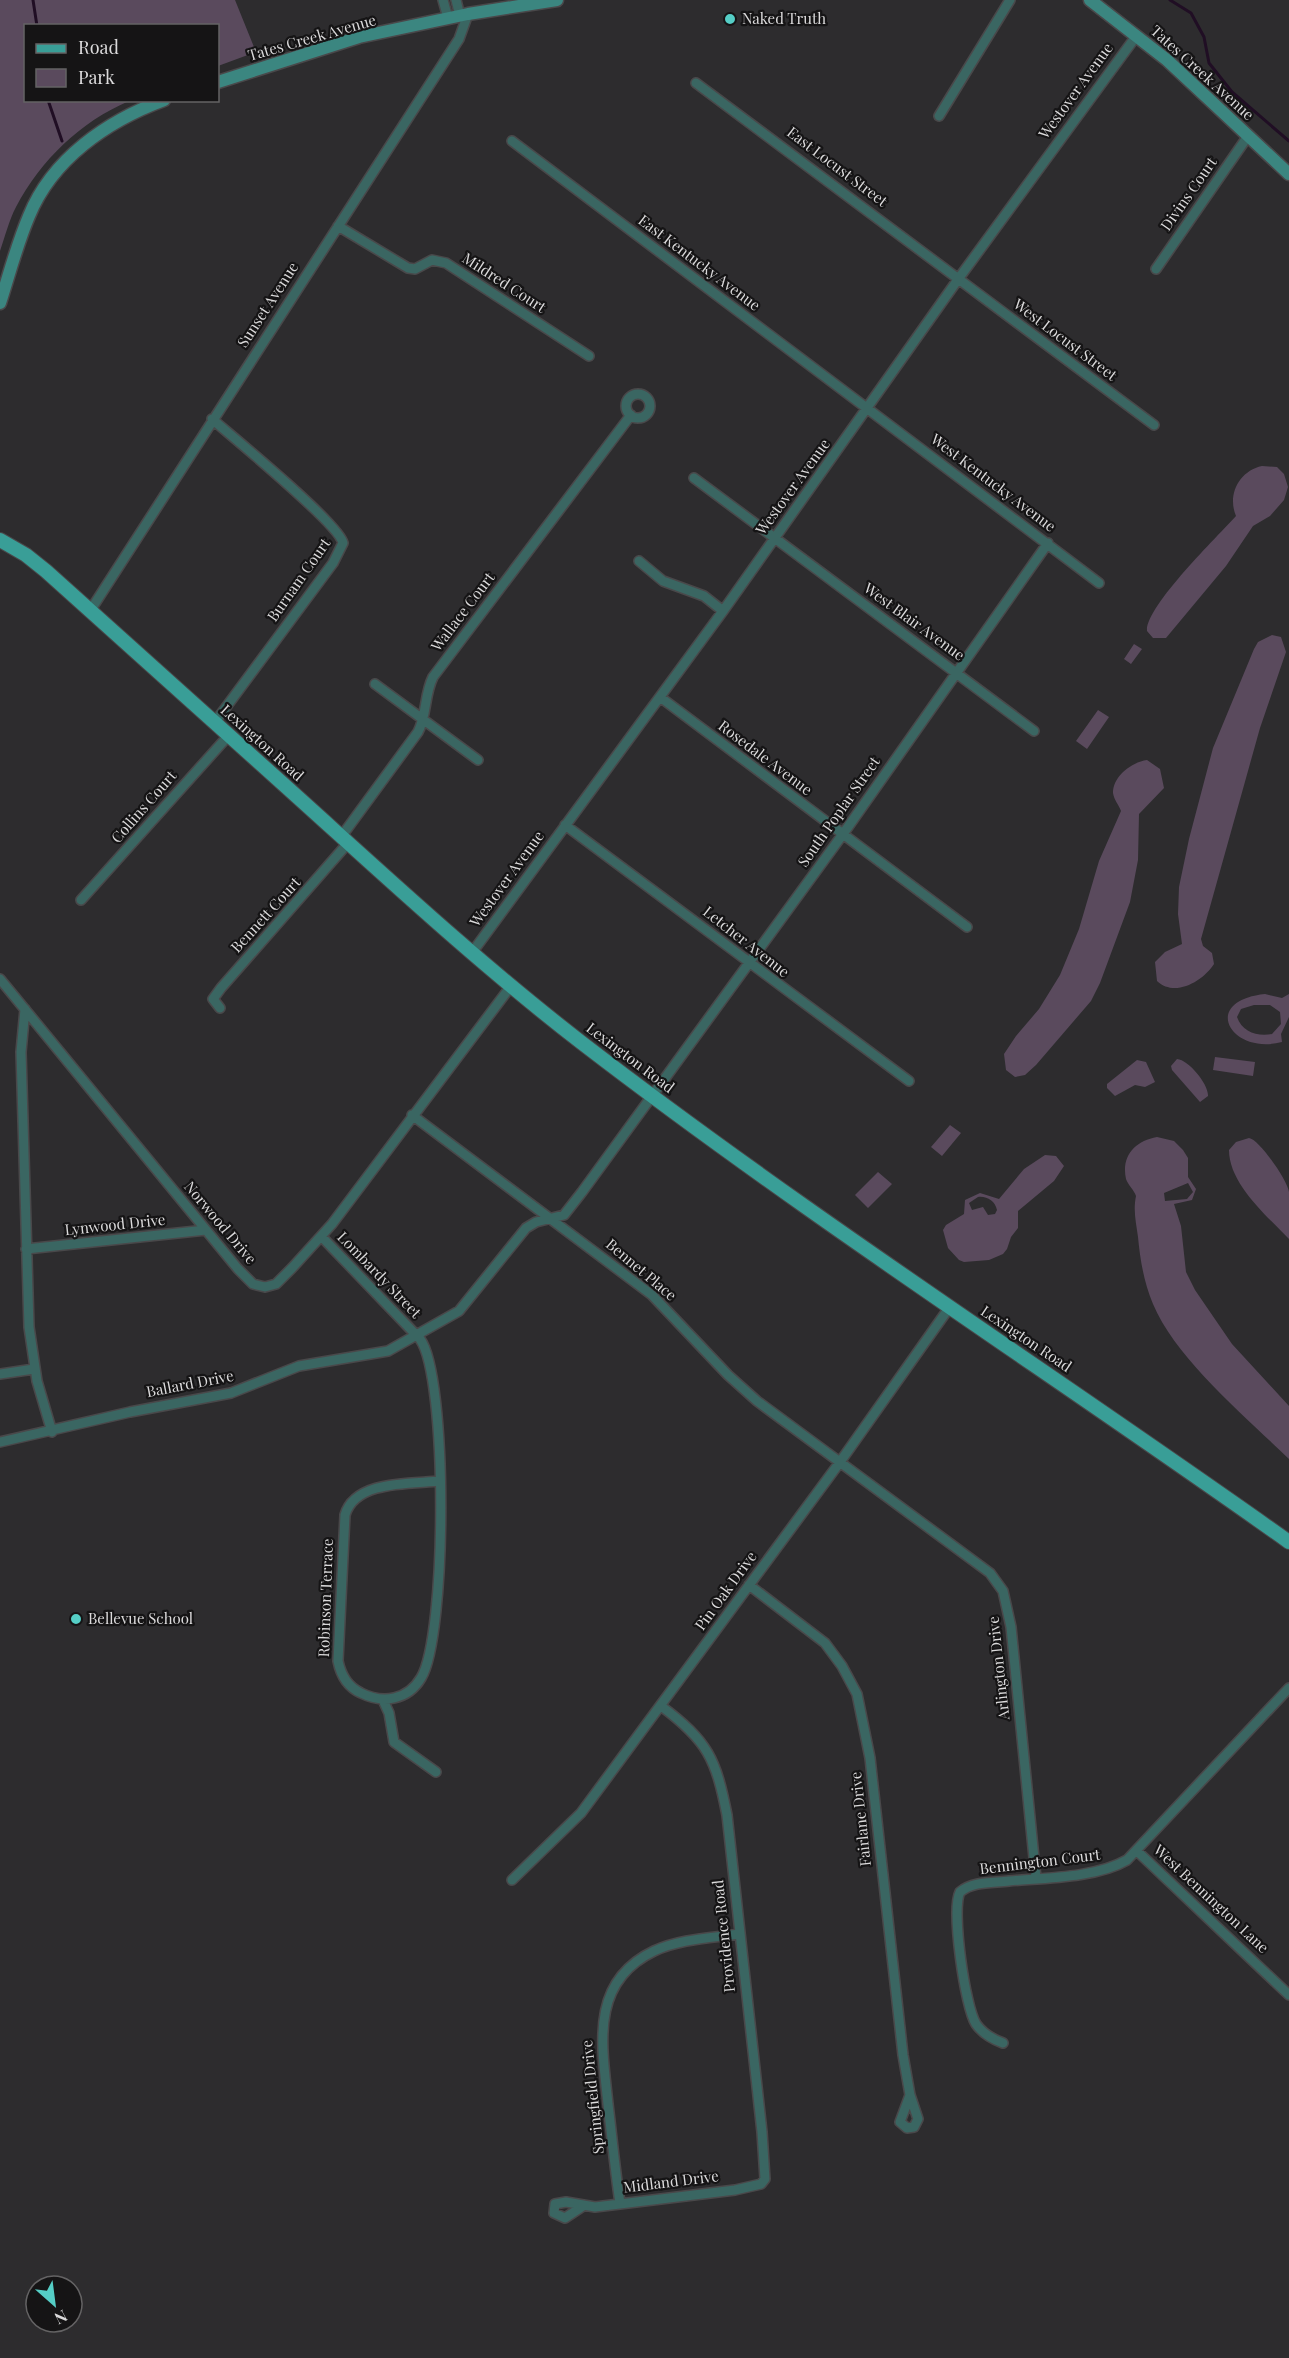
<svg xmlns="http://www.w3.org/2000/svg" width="1289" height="2358" font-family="'Playfair Display',serif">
<rect width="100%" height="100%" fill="#2d2c2e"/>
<path fill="#5a4a5d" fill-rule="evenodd" d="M0,0H235L256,52L218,66V26H26V100L129,101C80,122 41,160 16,207C9,220 5,237 0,251Z
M1262,466L1277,467L1284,474L1288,487L1284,500L1270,516L1253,526L1226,566L1166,638H1153L1147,631C1145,607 1218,536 1236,516C1227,495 1239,471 1262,466Z
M1272,635L1281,637L1286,652L1260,728L1201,939L1203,946L1212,953L1214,964C1203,981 1175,998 1157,981L1155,962L1165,952L1182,944L1178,914L1179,887L1189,839L1213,748L1254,649L1258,642Z
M1134,644L1142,649L1131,664L1124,659Z
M1098,710L1109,717L1087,749L1076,741Z
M1147,760L1160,769L1164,788L1139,814L1138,860L1130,902L1100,983L1091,1001L1036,1065L1025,1075L1015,1077L1006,1070L1004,1054L1016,1036L1039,1009L1060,975L1079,929L1099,861L1121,811C1119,805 1114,800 1113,793C1113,776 1132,762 1147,760Z
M1265,994L1282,998L1289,994V1017L1281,1034L1282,1042C1231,1056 1199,1001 1265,994ZM1254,1005H1270L1280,1012L1281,1024L1272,1034C1258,1037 1242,1032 1237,1017L1241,1009Z
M1215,1057L1255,1062L1253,1076L1213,1070Z
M1177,1059C1189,1060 1209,1085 1208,1096L1200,1102L1172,1070L1171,1066Z
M1137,1060L1146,1062L1155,1082L1145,1087L1135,1085L1115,1096L1107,1088V1084Z
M950,1125L961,1133L942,1156L931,1147Z
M1157,1137L1174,1141L1183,1150L1188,1158V1177L1196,1189L1192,1200L1174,1204L1181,1226L1186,1272L1195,1290L1232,1344L1289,1406V1459C1246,1417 1176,1359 1153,1304C1144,1283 1140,1259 1138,1237C1136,1222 1133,1211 1136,1196C1134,1190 1128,1185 1126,1179C1121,1156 1135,1141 1157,1137ZM1188,1183L1193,1192L1187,1199L1165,1201L1164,1193Z
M1249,1138C1259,1139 1288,1181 1289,1192C1289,1208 1289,1224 1289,1239C1267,1216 1229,1184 1229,1150L1236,1142Z
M1045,1155L1056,1156L1064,1166L1054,1181L1018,1211V1228L1011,1237L1007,1249L1003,1254L989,1260L964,1262L959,1260L948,1248L943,1230L946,1225L964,1214L965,1200L980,1193L999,1199L1024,1169ZM978,1197C987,1196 995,1201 997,1210L995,1214L988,1215L983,1207L972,1210L969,1203Z
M878,1172L892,1184L868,1208L855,1195Z"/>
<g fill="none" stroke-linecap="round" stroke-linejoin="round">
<path stroke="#200e24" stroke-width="3" d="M33,0L37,26
M1170,0L1191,13L1204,37L1209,63L1232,92L1289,141
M48,100L62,141"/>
<defs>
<path id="street" d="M443,0L448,18
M456,0L460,16
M696,83L1154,425
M939,116L1010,0
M512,141L1099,583
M338,226L408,268L415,269L432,260L446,263L589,356
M1156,269L1248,136
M626 406a12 12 0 1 1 24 0a12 12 0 1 1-24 0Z
M212,419C234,438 339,524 343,543L333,563L215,722
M694,478L1034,731
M639,561L663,581L704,596L723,611
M90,611L459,39L468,14
M375,684L478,760
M660,697L967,927
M565,825L909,1081
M341,837L418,732C427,715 424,695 433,677L631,415
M81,900L229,735
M471,954L723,611L959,278L1137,35
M0,979L238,1269L253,1284L265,1287L276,1284L292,1268L332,1224L511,986
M220,1008L213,999L221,988L348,843
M25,1009L21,1052L29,1327L37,1381L52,1432
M412,1115L652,1295L728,1375L757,1401L990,1573L1003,1591L1011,1627L1036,1878
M321,1236L420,1339C448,1377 447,1636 421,1678C408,1700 383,1704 361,1693C348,1687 341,1676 338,1661L345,1515C355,1480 411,1484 440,1481
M26,1249L206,1230
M0,1374L34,1369
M0,1442L130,1412L231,1393L299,1366L388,1351L459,1311L526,1228L536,1222L564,1215L582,1192L843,834L1048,543
M749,1585L825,1643L842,1666L857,1694L870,1758L903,2055L910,2095
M383,1700L389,1713L394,1742L436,1772
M1137,1851L1289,1995
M512,1880L581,1813L840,1462L949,1308
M1003,2043C992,2039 983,2034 976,2024C965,2007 951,1909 960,1892C973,1881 993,1883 1009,1881C1044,1878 1096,1878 1127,1860L1289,1688
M910,2095L918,2119L914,2127L907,2128L900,2122Z
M620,2203C615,2170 612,2137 608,2104C602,2046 589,1982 654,1951C680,1939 711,1938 739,1934
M583,2206L565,2218L554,2213L555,2204L566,2202L595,2207L735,2190L761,2184L765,2179L762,2132L727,1815C716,1759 708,1741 661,1706"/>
<path id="secondary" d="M1090,0L1167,60L1289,174
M218,82L359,37L468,14L557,0
M0,303C9,275 17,244 29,216C52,159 107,121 164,100"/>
<path id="primary" d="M0,540L26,555L46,571C124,642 204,712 282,783C381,872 477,962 582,1043C811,1219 1054,1375 1289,1542"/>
</defs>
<use href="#street" stroke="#49484a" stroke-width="12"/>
<use href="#secondary" stroke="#49484a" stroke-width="15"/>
<use href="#primary" stroke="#49484a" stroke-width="16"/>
<use href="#street" stroke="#3a6662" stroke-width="9"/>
<use href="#secondary" stroke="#3b8680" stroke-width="12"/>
<use href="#primary" stroke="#399e97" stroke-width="14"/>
</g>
<g fill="#55cec6" stroke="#151415" stroke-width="2">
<circle cx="730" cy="19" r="6"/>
<circle cx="76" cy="1619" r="6"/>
</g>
<g text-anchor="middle" stroke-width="4.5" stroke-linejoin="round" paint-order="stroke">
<g font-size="15" fill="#dbdadb" stroke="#151415" text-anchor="start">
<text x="742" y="24">Naked Truth</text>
<text x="88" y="1624">Bellevue School</text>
</g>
<g font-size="15" fill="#dbdadb" stroke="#151415">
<text transform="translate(312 38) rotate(-16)" y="5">Tates Creek Avenue</text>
<text transform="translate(1202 73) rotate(42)" y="5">Tates Creek Avenue</text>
<text transform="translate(1076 91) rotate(-54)" y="5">Westover Avenue</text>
<text transform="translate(837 167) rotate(37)" y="5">East Locust Street</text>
<text transform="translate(1189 194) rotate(-55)" y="5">Divins Court</text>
<text transform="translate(699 263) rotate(37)" y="5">East Kentucky Avenue</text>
<text transform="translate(504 283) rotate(33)" y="5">Mildred Court</text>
<text transform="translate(268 305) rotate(-57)" y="5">Sunset Avenue</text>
<text transform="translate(1065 340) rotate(37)" y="5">West Locust Street</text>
<text transform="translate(993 483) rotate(37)" y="5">West Kentucky Avenue</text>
<text transform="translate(793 487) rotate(-54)" y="5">Westover Avenue</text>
<text transform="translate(299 580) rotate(-55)" y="5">Burnam Court</text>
<text transform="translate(463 612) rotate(-53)" y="5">Wallace Court</text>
<text transform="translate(914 622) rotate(36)" y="5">West Blair Avenue</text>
<text transform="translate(262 743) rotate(42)" y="5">Lexington Road</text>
<text transform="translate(765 758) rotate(37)" y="5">Rosedale Avenue</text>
<text transform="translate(144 807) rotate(-49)" y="5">Collins Court</text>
<text transform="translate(839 812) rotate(-55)" y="5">South Poplar Street</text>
<text transform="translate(507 879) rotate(-54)" y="5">Westover Avenue</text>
<text transform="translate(266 915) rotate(-48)" y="5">Bennett Court</text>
<text transform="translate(746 942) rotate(38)" y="5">Letcher Avenue</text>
<text transform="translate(630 1058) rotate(37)" y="5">Lexington Road</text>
<text transform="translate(220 1223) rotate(50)" y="5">Norwood Drive</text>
<text transform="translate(115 1225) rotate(-6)" y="5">Lynwood Drive</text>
<text transform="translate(641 1270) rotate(40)" y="5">Bennet Place</text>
<text transform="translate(379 1275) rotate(46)" y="5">Lombardy Street</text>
<text transform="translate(1026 1339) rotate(34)" y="5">Lexington Road</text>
<text transform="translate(190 1384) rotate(-11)" y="5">Ballard Drive</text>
<text transform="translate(726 1591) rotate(-54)" y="5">Pin Oak Drive</text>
<text transform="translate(326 1598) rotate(-88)" y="5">Robinson Terrace</text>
<text transform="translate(999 1668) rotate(-96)" y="5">Arlington Drive</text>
<text transform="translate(861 1819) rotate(-96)" y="5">Fairlane Drive</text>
<text transform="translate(1040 1862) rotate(-7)" y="5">Bennington Court</text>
<text transform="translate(1211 1899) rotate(43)" y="5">West Bennington Lane</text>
<text transform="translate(724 1936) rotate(-96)" y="5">Providence Road</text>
<text transform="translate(593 2097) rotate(-96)" y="5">Springfield Drive</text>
<text transform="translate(671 2182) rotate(-7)" y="5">Midland Drive</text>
</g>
</g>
<rect x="24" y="24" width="195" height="78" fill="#151415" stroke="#646364" stroke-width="1.5"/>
<rect x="36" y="44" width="30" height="9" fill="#399e97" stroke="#646364" stroke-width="1.5"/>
<text x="78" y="54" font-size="18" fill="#dbdadb">Road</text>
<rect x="36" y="69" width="30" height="18" fill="#5a4a5d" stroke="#646364" stroke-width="1.5"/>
<text x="78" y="84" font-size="18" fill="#dbdadb">Park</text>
<g transform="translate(54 2304) rotate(152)"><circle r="28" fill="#151415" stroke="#646364" stroke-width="1.5"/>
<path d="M0-4.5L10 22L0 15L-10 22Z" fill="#55cec6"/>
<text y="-9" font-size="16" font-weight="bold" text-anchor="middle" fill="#dbdadb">N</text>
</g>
</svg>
